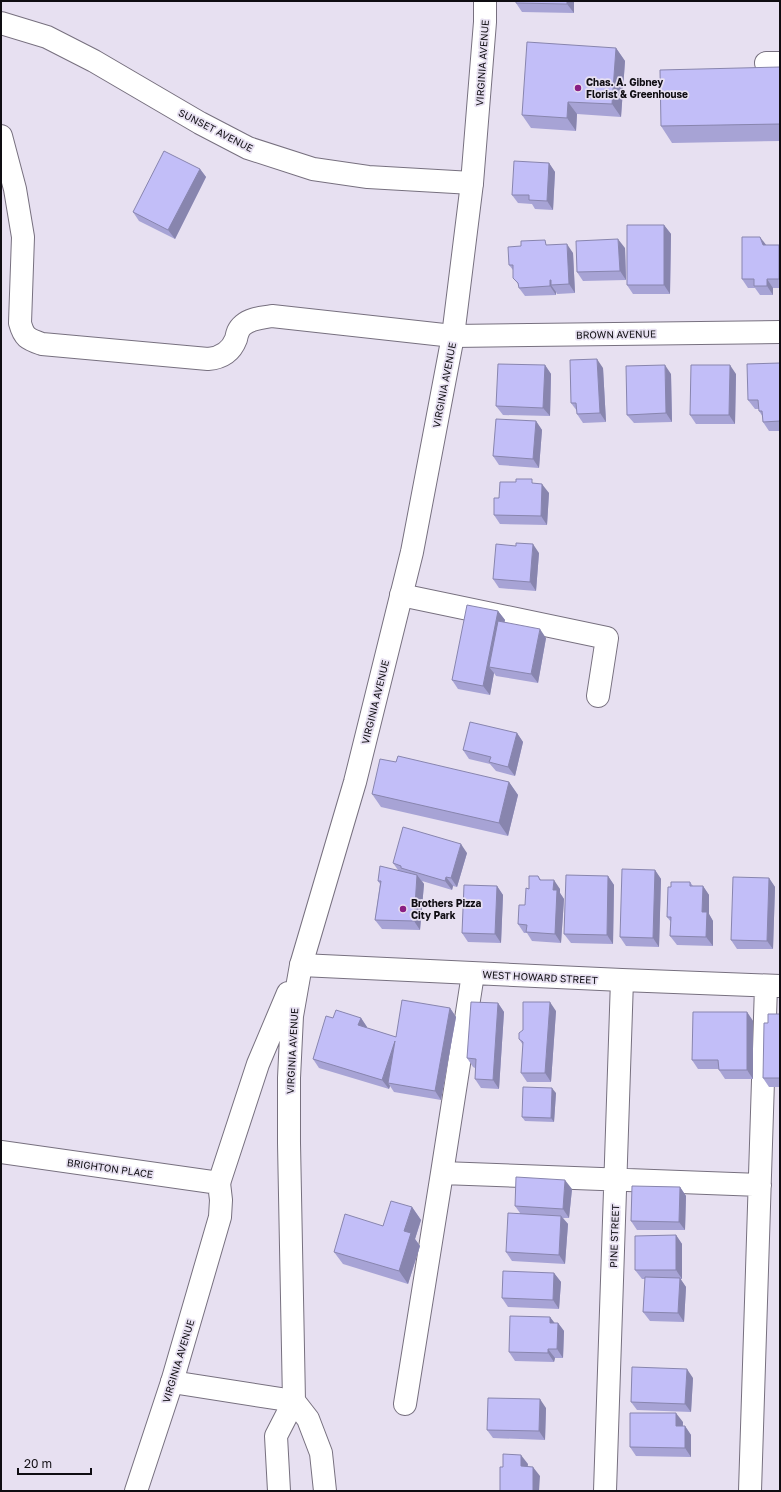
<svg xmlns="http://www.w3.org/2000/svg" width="781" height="1492" font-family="'Golos Text',sans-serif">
<rect width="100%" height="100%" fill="#e7e0f1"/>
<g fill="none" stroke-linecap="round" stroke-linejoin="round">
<defs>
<path id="minor" d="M1,23L47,37L94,61L200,123L248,148L313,169L368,177L472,183
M766,63H780
M1,136L15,189L23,237L20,323C24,338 28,339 42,344L208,359C221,358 231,352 236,339C237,334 238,329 243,325C251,318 262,318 272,316L453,336L780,332
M401,595L607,638L598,696
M301,965L622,980L780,986
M1,1152L219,1183L221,1200L220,1217L172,1382L136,1491
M442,1173L760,1185
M405,1404L442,1173L473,974
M605,1491L622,980
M750,1491L766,986"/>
<path id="major" d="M219,1183L258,1064L288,993
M172,1382L294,1401
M294,1401L308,1419L321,1453L325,1491
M279,1491L276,1436L294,1401L289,1143V1078L292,1016L301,965L355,782L412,552L453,336L472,183L485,22V1"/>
</defs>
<use href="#minor" stroke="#77707f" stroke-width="24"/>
<use href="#major" stroke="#77707f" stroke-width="24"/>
<use href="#minor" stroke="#fff" stroke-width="22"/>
<use href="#major" stroke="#fff" stroke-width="22"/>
</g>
<path fill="#a7a3d5" d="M574,1V13L522,12L516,3Z
M616,48L625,61L621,117L577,114L576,131L531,128L522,115Z
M780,67V141L672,143L661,126Z
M549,163L555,172L553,210L535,209L532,204L518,203L512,195Z
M200,169L206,177L175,239L139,221L133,212Z
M664,225L671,234L670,294H633L627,285Z
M548,245L573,253L575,293L557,294L556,292V295L525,296L519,288V285L513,278V270L509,265Z
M766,245L780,246V288H773V295H760L755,288H748L742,279Z
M625,248L626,280L583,281L577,272Z
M780,363V431H769L763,422V417L759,411V409H755L748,400Z
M545,365L551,374L550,416L503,415L496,406Z
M603,368L606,422L583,423L577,414V411L571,403Z
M671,374L672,422L634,423L627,415Z
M736,374L735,424H696L690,415Z
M536,421L542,430L539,468L499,465L493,456Z
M535,483L549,493L547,525L500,524L494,515L499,498Z
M539,553L536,591L499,588L493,579Z
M498,611L505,620L504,622L546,638L538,683L496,676L494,673L490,695L458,689L452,680Z
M517,733L523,742L515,776L496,771L490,764L469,759L463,750Z
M396,762L509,782L518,795L508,836L381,807L372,794Z
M467,853L457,887L453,886L452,890L422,881L424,884L420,930L382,929L375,920L380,884L378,881L398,870L393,863Z
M655,870L661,879L659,947L626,946L620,937Z
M538,876L541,880L560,889V893L564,899L561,943L532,941L527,933H524L518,924L525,905L529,889Z
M608,876L614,885L613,944L571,943L564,934Z
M769,878L775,887L773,949H737L731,940Z
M690,882L693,886H703L709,895V914L713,921V946L677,945L670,936L671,922L667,917L671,887Z
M497,886L503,895L501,943L468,942L462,933Z
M498,1003L504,1012L499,1089L481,1088L475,1079V1068L473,1067L467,1058Z
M450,1008L456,1017L441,1100L394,1092L390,1086L389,1089L319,1068L313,1059L333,1018H361L367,1027V1028L396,1037Z
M556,1011L551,1082H527L521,1073L523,1045L519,1039Z
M747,1012L753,1021V1079H725L719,1070V1069H698L692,1060Z
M780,1014V1087H769L763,1078L768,1023Z
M556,1093L554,1122L525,1121L522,1117Z
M680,1187L686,1196L685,1230H637L631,1221Z
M572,1189L569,1218H563L568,1224L565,1264L512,1261L506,1252L520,1213L515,1206Z
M412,1207L421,1220L415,1239L420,1246L408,1284L343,1264L334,1252L383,1226Z
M676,1235L682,1244V1279H680L686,1287L684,1322L650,1321L643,1312L645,1279H642L635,1270Z
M554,1273L561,1282L559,1309L508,1307L502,1298Z
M550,1317L554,1323H558L564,1331L563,1358H555L554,1362L515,1361L509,1352Z
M693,1378L691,1412L637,1410L631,1402Z
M546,1408L545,1440L493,1438L487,1430Z
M683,1422V1426H685L691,1435V1457L636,1456L630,1447Z"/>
<path fill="#8885ae" d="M567,1H574V13L567,4Z
M616,48L625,61L621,117L612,104Z
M568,102L577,114L576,131L567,118Z
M549,163L555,172L553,210L547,201Z
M200,169L206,177L175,239L168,230Z
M664,225L671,234L670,294L664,285Z
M760,237L767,246L763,245Z
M618,239L625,248L626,280L620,271Z
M567,244L573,253L575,293L569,284Z
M779,245L780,246V281L779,279Z
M767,279L773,288V295L767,286Z
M550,280L553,285H551L556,292V295L550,286Z
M597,359L603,368L606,422L600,413Z
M545,365L551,374L550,416L543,408Z
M665,365L671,374L672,422L666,413Z
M730,365L736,374L735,424L729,415Z
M536,421L542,430L539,468L533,459Z
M542,484L549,493L547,525L541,516Z
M533,544L539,553L536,591L530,582Z
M498,611L505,620L495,668L489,667L494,673L490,695L483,686Z
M540,629L546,638L538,683L531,674Z
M517,733L523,742L515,776L508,767Z
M509,782L518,795L508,836L499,823Z
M461,844L467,853L457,887L451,878Z
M655,870L661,879L659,947L653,938Z
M417,875L424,884L420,930L414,921Z
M608,876L614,885L613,944L607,935Z
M446,877L453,886L452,890L445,881Z
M769,878L775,887L773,949L767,941Z
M554,880L560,889V893L564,899L561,943L555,934L553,890Z
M497,886L503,895L501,943L495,934Z
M703,886L709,895V914L713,921V946L706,937L702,912Z
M550,1002L556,1011L551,1082L545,1073Z
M498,1003L504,1012L499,1089L493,1080Z
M450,1008L456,1017L441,1100L435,1091Z
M747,1012L753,1021V1079L747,1070Z
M361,1018L367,1027L364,1034L358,1025Z
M395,1041L388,1083L390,1086L389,1089L382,1080Z
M552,1088L556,1093L554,1122L551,1118Z
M565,1180L572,1189L569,1218L563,1209Z
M680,1187L686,1196L685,1230L679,1222Z
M412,1207L421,1220L415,1239L420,1246L408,1284L399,1271L404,1231Z
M561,1216L568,1224L565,1264L559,1255Z
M676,1235L682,1244V1279L676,1270Z
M554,1273L561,1282L559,1309L553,1300Z
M680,1278L686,1287L684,1322L678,1313Z
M550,1317L557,1326L550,1323Z
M558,1323L564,1331L563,1358L557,1349Z
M548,1349L555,1358L554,1362L548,1353Z
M687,1369L693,1378L691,1412L685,1404Z
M540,1399L546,1408L545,1440L539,1431Z
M676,1413L683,1422L682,1435L676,1426Z
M685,1426L691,1435V1457L685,1448Z
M521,1455L528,1464L527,1475L521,1466Z
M533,1467L540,1476L539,1491H533Z"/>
<path fill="#c2bef8" stroke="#8885ae" d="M516,1H567V4L516,3Z
M527,42L616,48L612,104L568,102L567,118L522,115Z
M780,67V124L661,126L660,70Z
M164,151L200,169L168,230L133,212Z
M514,161L549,163L547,201L529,200V195H512Z
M627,225H664V285H627Z
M742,237H760L763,245H779V279H767V286H754V279H742Z
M618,239L620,271L577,272L576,241Z
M545,240L546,245L567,244L569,284L551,285V280H550V286L519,288L518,283L513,278V265H509L508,247L521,246V241Z
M597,359L600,413L577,414L576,403H571L570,360Z
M780,363V421L763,422L762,411H759L758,400H748L747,364Z
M498,364L545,365L543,408L496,406Z
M665,365L666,413L627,415L626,366Z
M691,365H730L729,415H690Z
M496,419L536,421L533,459L493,456Z
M516,479H532V483L542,484L541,516L494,515V498H499L500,482H516Z
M516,543L533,544L530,582L493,579L496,544L516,546Z
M467,605L498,611L483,686L452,680Z
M498,621L540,629L531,674L489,667Z
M470,722L517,733L508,767L489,762L491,757L463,750Z
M398,756L509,782L499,823L372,794L380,759L396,762Z
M403,827L461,844L451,878L446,877L445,881L401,868V866L393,863Z
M380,866L417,875L414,921L375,920L381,881H378Z
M622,869L655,870L653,938L620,937Z
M566,875L608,876L607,935L564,934Z
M529,876H538L540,880H554L553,890H557L555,934L526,932L527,925L518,924L519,905H525L526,888L529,889Z
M733,877L769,878L767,941L731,940Z
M671,882H690V886H703L702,912H707L706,937L670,936L671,917H667L668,887H671Z
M464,885L497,886L495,934L462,933Z
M402,1000L450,1008L435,1091L388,1083L395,1041L382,1080L313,1059L326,1016L333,1018L336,1010L361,1018L358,1025L396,1037Z
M471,1002L498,1003L493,1080L475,1079L476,1059L467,1058Z
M523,1002H550L545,1073H521L523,1042L519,1039V1033L523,1030Z
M693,1012H747V1070H719L718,1060H692Z
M768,1014H780V1078H763L764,1023H768Z
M523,1087L552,1088L551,1118L522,1117Z
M516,1177L565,1180L563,1209L515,1206Z
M632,1186L680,1187L679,1222L631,1221Z
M391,1201L412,1207L404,1231L411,1233L399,1271L334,1252L345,1214L383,1226Z
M508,1213L561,1216L559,1255L506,1252Z
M676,1235V1270H635V1236Z
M503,1271L554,1273L553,1300L502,1298Z
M645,1277L680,1278L678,1313L643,1312Z
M510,1316L550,1317V1323H558L557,1349H548V1353L509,1352Z
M632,1367L687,1369L685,1404L631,1402Z
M488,1398L540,1399L539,1431L487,1430Z
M630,1413H676V1426H685V1448L630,1447Z
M503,1454L521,1455V1466L533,1467V1491H500V1467H503Z"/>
<g fill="#8a1f83" stroke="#e7e0f1" stroke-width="1.5">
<circle cx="578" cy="88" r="4"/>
<circle cx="403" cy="909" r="4"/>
</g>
<g text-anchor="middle" stroke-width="3.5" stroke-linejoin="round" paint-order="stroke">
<g font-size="10" fill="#0f0d12" stroke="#e7e0f1">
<text transform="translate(482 63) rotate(-86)" y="4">VIRGINIA AVENUE</text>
<text transform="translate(216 130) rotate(27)" y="4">SUNSET AVENUE</text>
<text transform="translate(616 334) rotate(-1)" y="4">BROWN AVENUE</text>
<text transform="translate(444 385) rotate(-79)" y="4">VIRGINIA AVENUE</text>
<text transform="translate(375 702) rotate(-76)" y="4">VIRGINIA AVENUE</text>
<text transform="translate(540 977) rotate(3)" y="4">WEST HOWARD STREET</text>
<text transform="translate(292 1051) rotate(-87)" y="4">VIRGINIA AVENUE</text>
<text transform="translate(110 1168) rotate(8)" y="4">BRIGHTON PLACE</text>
<text transform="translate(614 1236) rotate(-88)" y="4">PINE STREET</text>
<text transform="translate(178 1361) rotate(-73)" y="4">VIRGINIA AVENUE</text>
</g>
<g font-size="10" font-weight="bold" fill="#0f0d12" stroke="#e7e0f1" text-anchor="start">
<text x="586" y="86">Chas. A. Gibney<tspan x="586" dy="12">Florist &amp; Greenhouse</tspan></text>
<text x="411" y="907">Brothers Pizza<tspan x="411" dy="12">City Park</tspan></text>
</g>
</g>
<rect width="781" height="1492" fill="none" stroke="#0f0d12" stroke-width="4"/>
<path d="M18 1468v6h73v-6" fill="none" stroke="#0f0d12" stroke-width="2"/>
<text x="24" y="1468" font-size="12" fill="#0f0d12" stroke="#e7e0f1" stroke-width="3" paint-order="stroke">20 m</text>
</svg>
